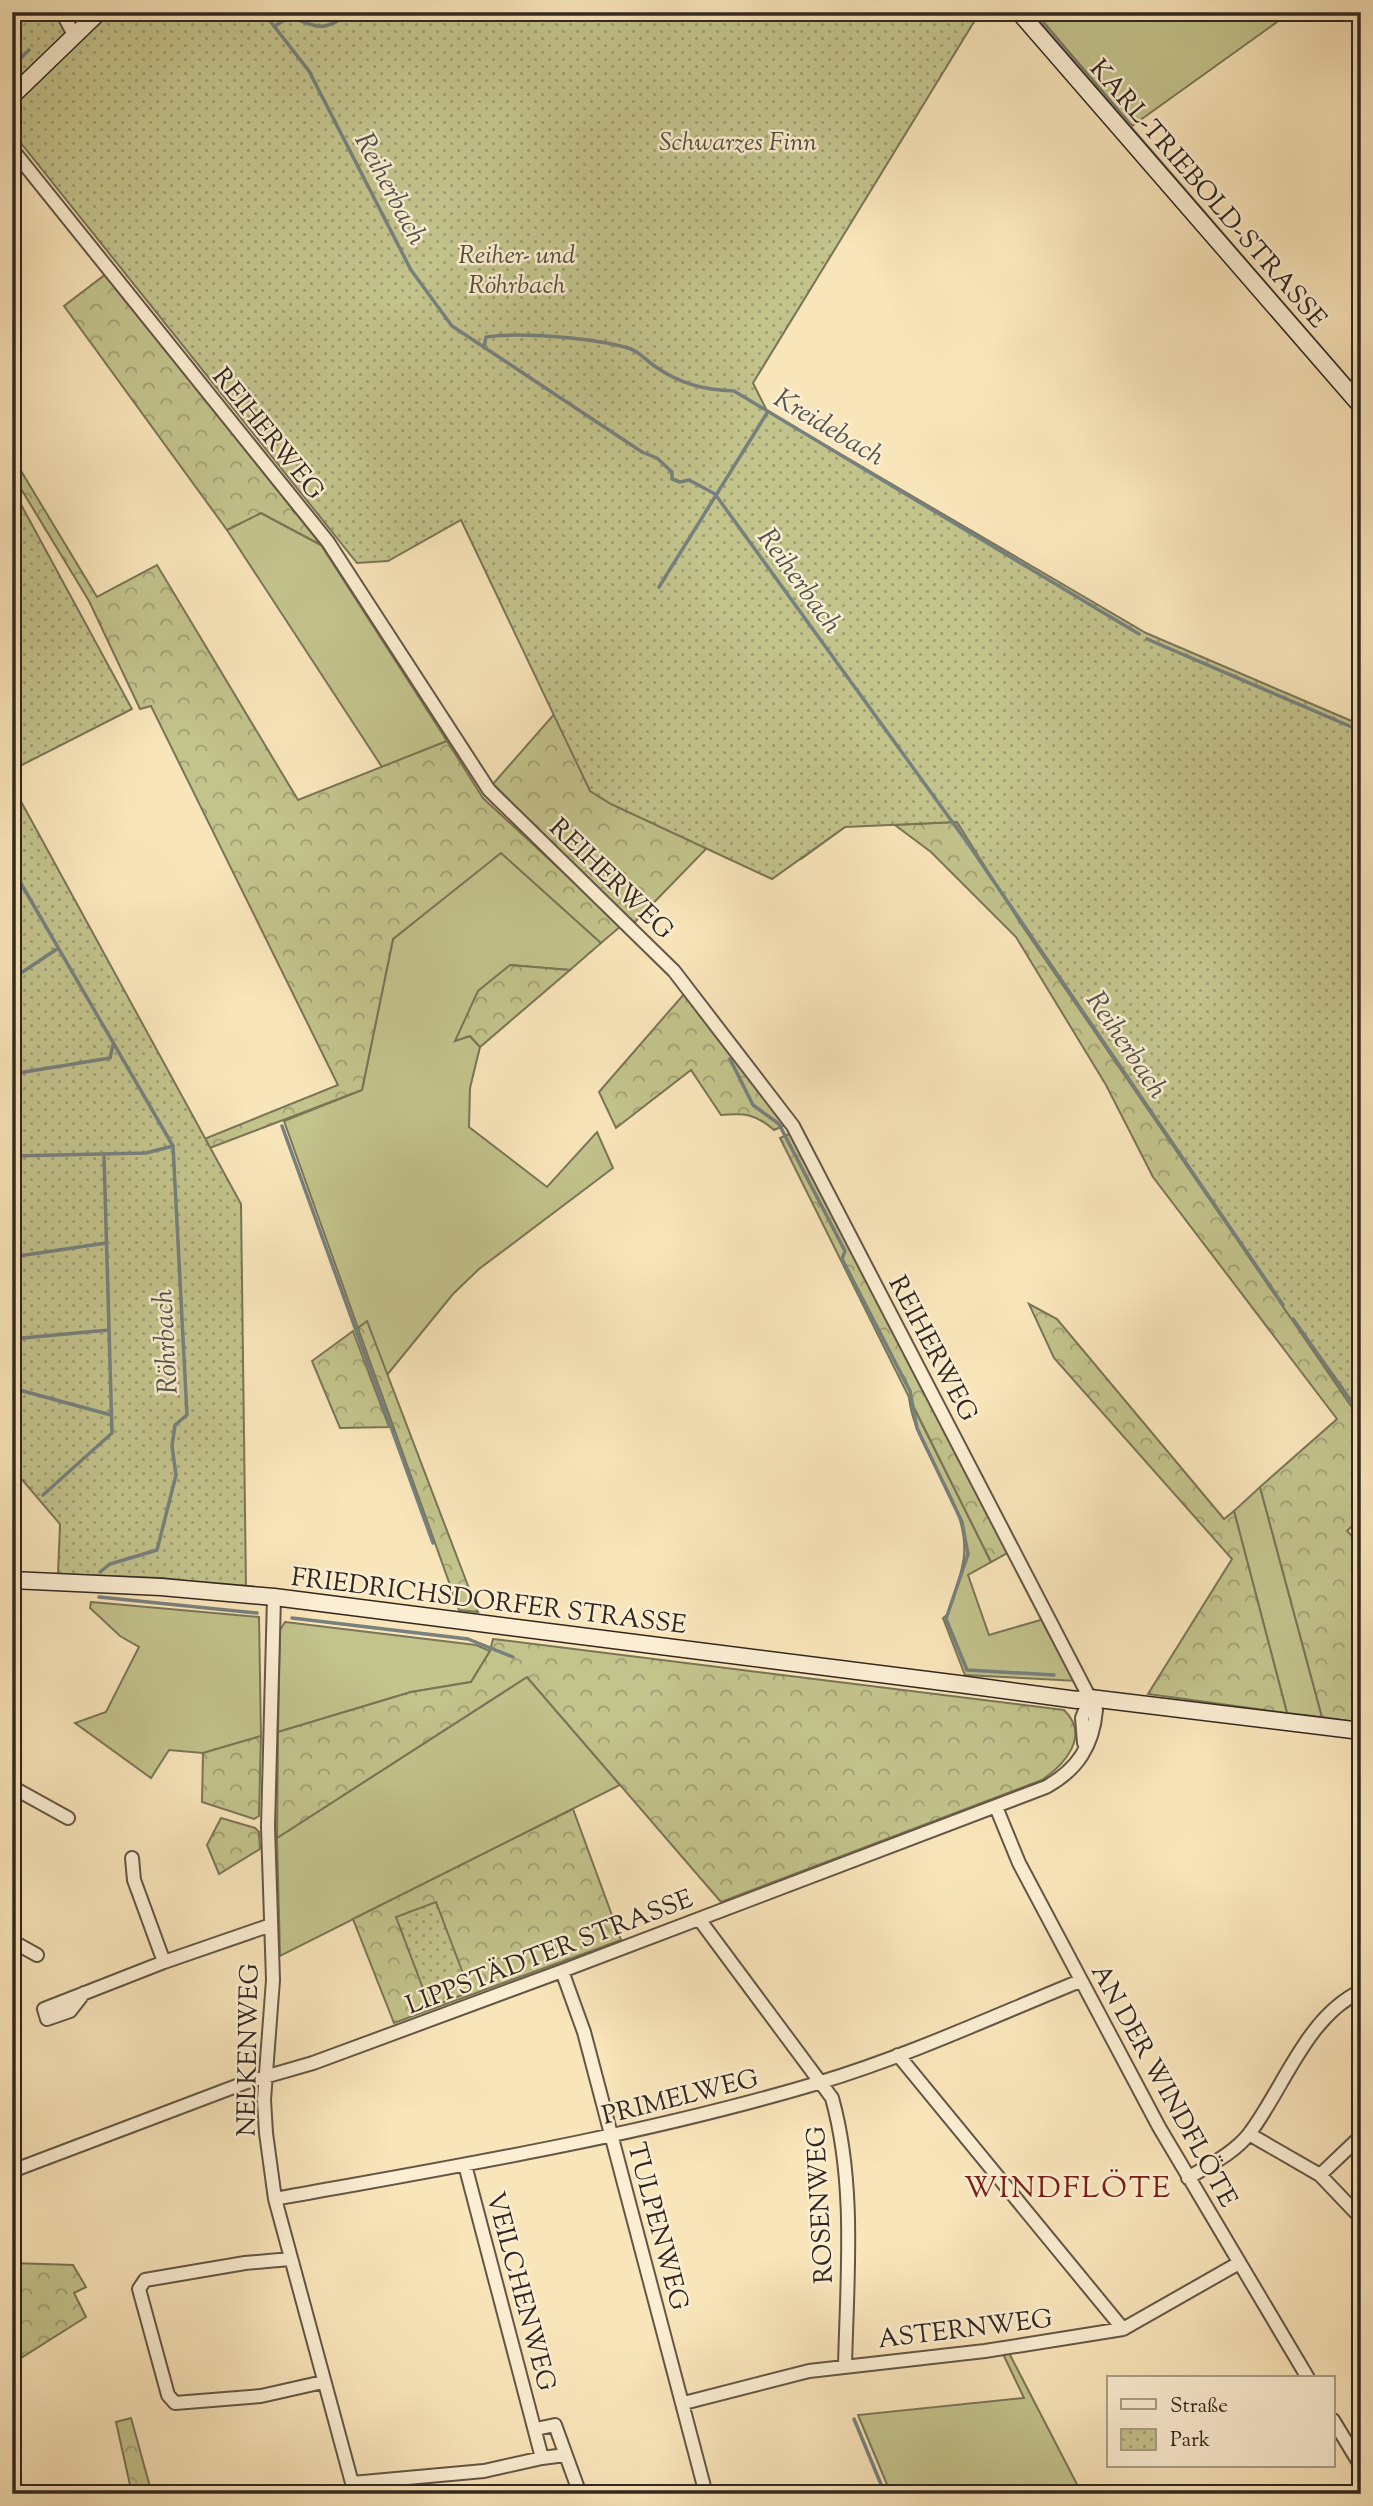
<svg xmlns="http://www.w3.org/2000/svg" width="1373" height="2506" font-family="'Sorts Mill Goudy',serif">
<defs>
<pattern id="forest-crowns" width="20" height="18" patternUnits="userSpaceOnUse" patternTransform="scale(1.75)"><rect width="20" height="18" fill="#c3c38c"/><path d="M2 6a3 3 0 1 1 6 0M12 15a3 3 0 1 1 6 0" fill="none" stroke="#9f9e72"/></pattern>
<pattern id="park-dots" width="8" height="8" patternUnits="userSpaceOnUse" patternTransform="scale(1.75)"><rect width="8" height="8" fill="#c3c38c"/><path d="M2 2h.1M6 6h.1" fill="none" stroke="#9f9e72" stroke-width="1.8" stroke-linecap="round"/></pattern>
</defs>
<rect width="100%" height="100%" fill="#f9e5ba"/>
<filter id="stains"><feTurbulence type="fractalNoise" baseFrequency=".00286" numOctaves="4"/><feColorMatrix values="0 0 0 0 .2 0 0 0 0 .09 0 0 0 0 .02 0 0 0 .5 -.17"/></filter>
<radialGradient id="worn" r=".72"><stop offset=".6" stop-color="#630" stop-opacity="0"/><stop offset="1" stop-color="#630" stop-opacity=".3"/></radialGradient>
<path fill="#c3c38c" stroke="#7a7556" stroke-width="2" d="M1035,12H1291L1132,126Z
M261,513L321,545L447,741L382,767L227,530Z
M501,852L601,943L570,970L510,965L456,1040L470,1036L480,1047L470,1088L469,1127L547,1187L597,1132L613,1168L479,1269L453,1294L387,1375L367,1322L358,1328L284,1121L362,1090L393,939Z
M909,1398L991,1562L968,1575L989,1635L1044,1619L1077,1681L965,1675L943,1618L948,1614C953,1596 962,1575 964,1556C969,1499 915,1453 909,1398Z
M1260,1487L1322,1717L1287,1713L1234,1511Z
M91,1602L259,1617L261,1736L203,1753L169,1750L151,1778L75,1723L106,1712L139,1647L120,1636L90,1608Z
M285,1622L476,1645L490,1651L471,1682L411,1692L278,1732L280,1630Z
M527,1677L620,1785L280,1956L277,1838Z
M1009,2353L1082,2494H891L858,2415L1024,2398L1003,2354Z"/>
<path fill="url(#forest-crowns)" stroke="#7a7556" stroke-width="2" d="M106,274L321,545L261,513L227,530L64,306Z
M12,456L97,597L157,565L298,800L447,741L483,798L621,926L601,943L501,853L393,939L362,1090L186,1157L182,1148L338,1085L151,706L140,709L89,601L12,474Z
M571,695L845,827L801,859L727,813L673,826L706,849L634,923L493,784Z
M957,822L1361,1409V1517L1347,1531L1361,1545V1723L1322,1717L1260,1487L1337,1419L1153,1177L1106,1085L1016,937L931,852L895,825Z
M510,965L570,970L480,1047L470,1036L455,1041L478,991Z
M684,994L785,1125L774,1130C756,1114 745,1113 721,1115L691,1070L616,1128L599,1092Z
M791,1133L1009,1552L991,1562L780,1138Z
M1029,1304L1057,1319L1224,1519L1234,1511L1287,1713L1148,1694L1232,1559L1054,1358Z
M367,1321L478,1612L459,1610L358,1328Z
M353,1331L389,1427L340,1428L312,1361Z
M493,1639L1064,1710C1091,1736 1064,1765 1042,1780L721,1902L527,1677L277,1838L278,1732L411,1692L471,1682L490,1651Z
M261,1736L259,1816L254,1819L202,1802L203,1753Z
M573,1809L621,1940L394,2023L353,1919Z
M221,1818L255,1828L259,1832L260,1849L219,1874L207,1845Z
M12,2263L73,2265L86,2287L74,2293L86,2317L21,2358L12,2351Z
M131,2418L152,2494H132L116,2422Z"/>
<path fill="url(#park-dots)" stroke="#7a7556" stroke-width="2" d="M12,12H980L753,383L767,411L1146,633L1361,725V1411L1351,1406L1021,924L957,822L845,827L772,879L611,804L590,791L461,520L388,561L357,563L12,132Z
M12,488L132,709L12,770Z
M12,785L241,1204L246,1589L162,1578L58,1574L60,1524L12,1468Z
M436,1902L470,1992L430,2007L396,1917Z"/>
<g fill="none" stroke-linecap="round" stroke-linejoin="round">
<path stroke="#76807e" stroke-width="3.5" d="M76,12L78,16
M263,12L309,71L411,270L452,326L642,452L657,458L672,472V479L680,482L689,480L715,494L969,845L1283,1305
M1031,12L1361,394
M275,26L289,17C318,26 322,34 351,12
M12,67L29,50
M484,348L486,337C521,332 598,338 631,349C639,352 646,360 653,365C678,383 703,390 734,391L1139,634
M659,587L767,413
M1147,639L1361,731
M12,868L173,1146L187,1415L175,1425L172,1446L176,1475L157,1550L110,1564L100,1572
M12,979L57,949
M730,1059L753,1105L779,1124L845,1251L842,1259L910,1391L917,1428L962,1522L968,1554L946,1619L967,1670L1054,1675
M12,1074L110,1058L113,1045
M282,1126L433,1543
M12,1156L146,1153L173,1146
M12,1257L106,1243
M1293,1319L1361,1415
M12,1339L109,1330
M12,1388L111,1415
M43,1495L112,1433L104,1156
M99,1597L257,1613
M292,1618L468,1639L513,1657
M854,2419L885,2494"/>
<defs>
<path id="street" d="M62,12L74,35
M12,149L328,542L489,790L674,971L793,1126L1096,1710C1093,1746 1077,1770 1046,1787L562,1971L313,2063L247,2082L12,2171
M274,1597L268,1827L273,1980L264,2100L266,2133L275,2199L355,2494
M1084,1743L1082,1718L1090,1698
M12,1787L68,1818
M996,1807L1019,1863L1159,2127L1308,2378
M132,1858L134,1880L164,1962
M699,1919L832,2098C856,2184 847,2278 845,2366
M12,1941L37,1955
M562,1971L584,2032L706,2494
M84,1993L70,2011L47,2019L44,2009L164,1962L271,1925
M898,2055L1123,2329
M1249,2134L1320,2175L1361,2218
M465,2165L542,2458L565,2455
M1320,2175L1361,2136
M1188,2178C1209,2165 1233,2154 1249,2134C1284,2088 1306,2017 1361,1991
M275,2199C457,2166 640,2136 818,2083C908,2056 994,2016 1080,1981
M290,2259L245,2263L145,2280L139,2289L168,2395L175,2403L261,2396L323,2382
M684,2403L809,2371L985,2351L1123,2329L1239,2263
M1333,2420L1361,2466
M536,2429L555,2425L580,2494
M352,2483L484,2471L542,2458"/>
<path id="secondary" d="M1019,12L1361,406
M12,96L99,12
M12,1580L161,1587L274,1597L959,1684L1077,1700L1090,1698L1361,1731"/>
</defs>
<use href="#street" stroke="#645646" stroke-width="16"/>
<use href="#secondary" stroke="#322720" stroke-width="19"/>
<use href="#street" stroke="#fbeed2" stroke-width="12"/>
<use href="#secondary" stroke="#fbeed2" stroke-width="16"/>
</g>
<g text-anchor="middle" stroke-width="5" stroke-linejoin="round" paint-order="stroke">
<g font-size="26" font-style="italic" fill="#564e3b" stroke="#fbeed2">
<text x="738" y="150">Schwarzes Finn</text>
<text x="517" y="263">Reiher- und<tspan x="517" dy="30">Röhrbach</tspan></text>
</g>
<g font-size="26" fill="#322720" stroke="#fbeed2">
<text transform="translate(1209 193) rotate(49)" y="9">KARL-TRIEBOLD-STRASSE</text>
<text transform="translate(269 433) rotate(51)" y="9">REIHERWEG</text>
<text transform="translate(612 878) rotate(44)" y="9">REIHERWEG</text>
<text transform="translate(934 1348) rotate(62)" y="9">REIHERWEG</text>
<text transform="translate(489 1600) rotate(7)" y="9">FRIEDRICHSDORFER STRASSE</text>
<text transform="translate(549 1951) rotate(-21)" y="9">LIPPSTÄDTER STRASSE</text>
<text transform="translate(247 2050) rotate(-89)" y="9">NELKENWEG</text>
<text transform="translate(1165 2085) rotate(61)" y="9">AN DER WINDFLÖTE</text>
<text transform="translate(680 2096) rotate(-14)" y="9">PRIMELWEG</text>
<text transform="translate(819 2205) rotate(-93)" y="9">ROSENWEG</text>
<text transform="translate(659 2226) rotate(75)" y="9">TULPENWEG</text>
<text transform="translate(522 2291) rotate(75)" y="9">VEILCHENWEG</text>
<text transform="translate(965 2328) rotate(-7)" y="9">ASTERNWEG</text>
</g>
<g font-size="28" font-style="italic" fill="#54544f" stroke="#fbeed2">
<text transform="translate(392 188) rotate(62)" y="10">Reiherbach</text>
<text transform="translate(830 426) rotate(31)" y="10">Kreidebach</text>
<text transform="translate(801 580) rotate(54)" y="10">Reiherbach</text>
<text transform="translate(1128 1044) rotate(56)" y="10">Reiherbach</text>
<text transform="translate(164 1342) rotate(-93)" y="10">Röhrbach</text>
</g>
<g font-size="30" letter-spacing="2" fill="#7a1f14" stroke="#fbeed2">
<text x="1068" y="2197">WINDFLÖTE</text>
</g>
</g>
<rect width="1373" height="2506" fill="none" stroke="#f9e5ba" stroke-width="42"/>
<rect x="14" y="14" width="1345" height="2478" fill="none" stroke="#322720" stroke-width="3.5"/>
<rect x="21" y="21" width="1331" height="2464" fill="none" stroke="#322720" stroke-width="2"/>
<rect x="1107" y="2376" width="228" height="91" fill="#fbeed2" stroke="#ab9e8b" stroke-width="2"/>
<rect x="1121" y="2399" width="35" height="10" fill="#fbeed2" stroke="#ab9e8b" stroke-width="2"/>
<text x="1170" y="2412" font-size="21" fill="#322720">Straße</text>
<rect x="1121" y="2429" width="35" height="21" fill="url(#park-dots)" stroke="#ab9e8b" stroke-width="2"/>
<text x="1170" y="2446" font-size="21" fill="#322720">Park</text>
<rect width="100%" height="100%" filter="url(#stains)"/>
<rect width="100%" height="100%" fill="url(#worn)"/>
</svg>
